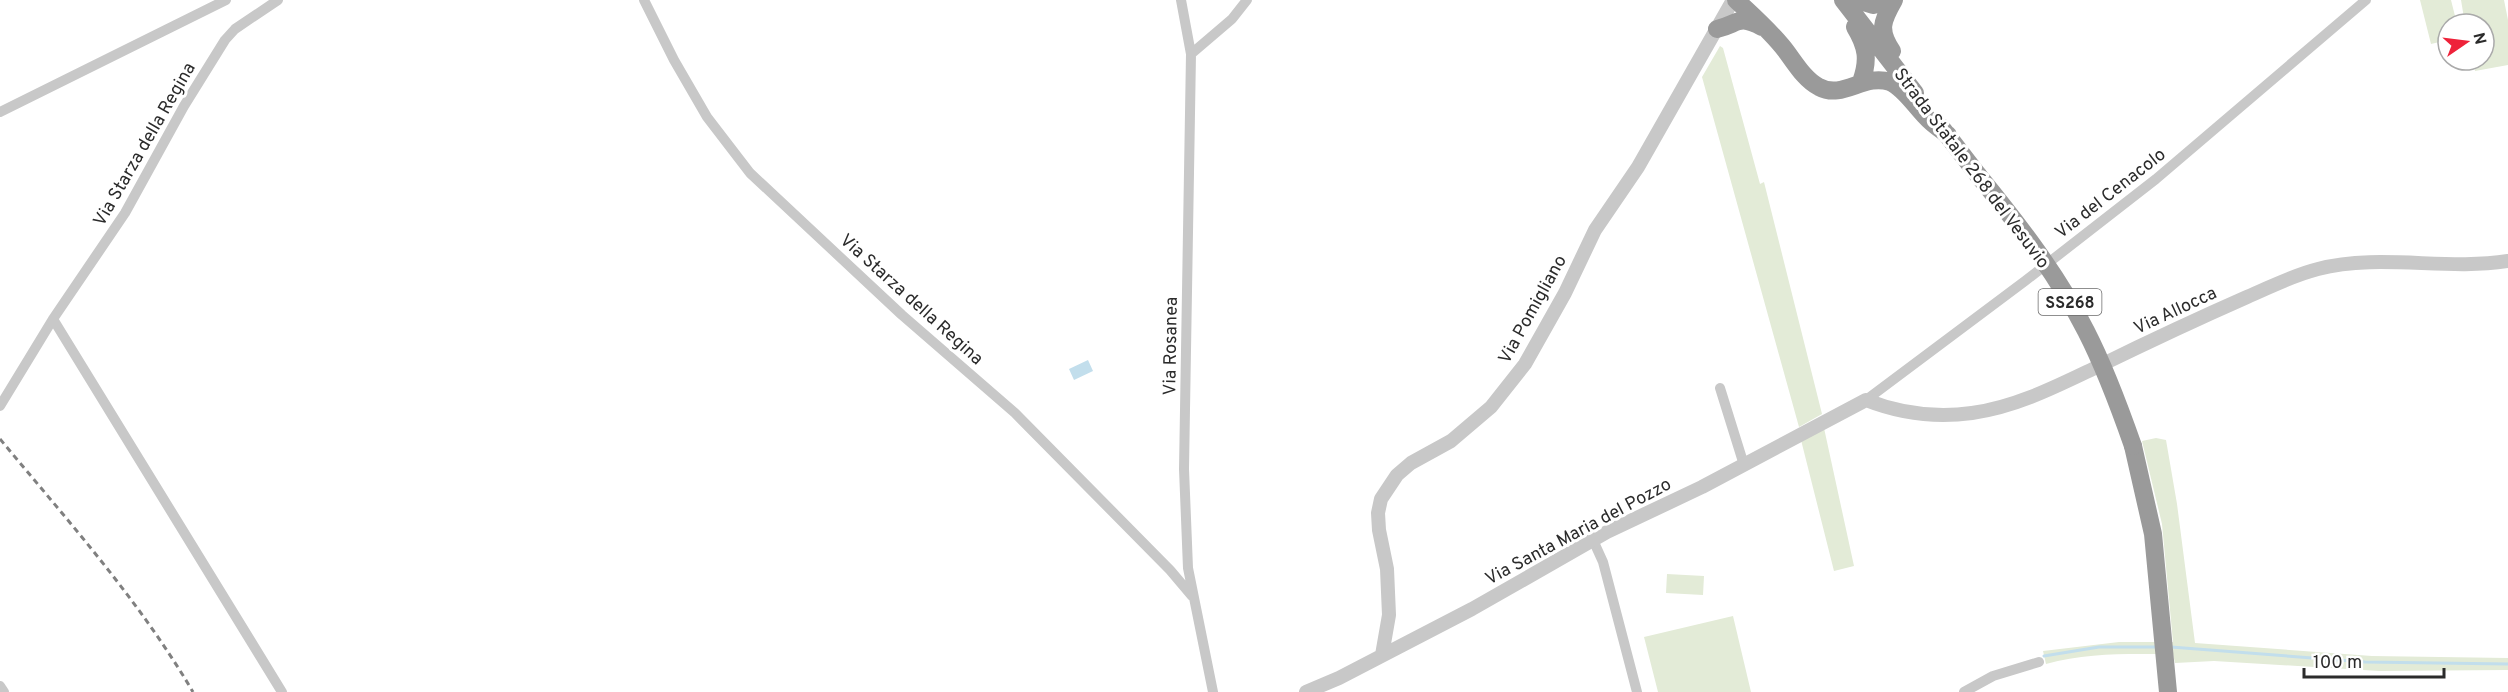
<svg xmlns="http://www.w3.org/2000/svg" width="2508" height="692" font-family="Overpass,sans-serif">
<rect width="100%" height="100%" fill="#fff"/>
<path fill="#e3ebd7" d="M2420,0H2451L2457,24H2448V40L2431,44Z
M2461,0H2504L2508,20V65L2475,71L2473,60H2484V24H2465Z
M1720,46L1723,48L1760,184L1764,182L1822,414L1799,427L1702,77Z
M1824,428L1854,566L1834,571L1801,440Z
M2156,438L2166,440L2177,504L2195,643L2372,656L2508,658V670L2379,671L2214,661L2175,663L2173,654C2130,654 2088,652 2046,664L2043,651L2119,642H2173L2162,524L2142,441Z
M1667,574L1704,576L1703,595L1666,593Z
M1733,616L1751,692H1658L1644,637Z"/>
<path fill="#c2deec" d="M1088,360L1093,371L1074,380L1069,369Z"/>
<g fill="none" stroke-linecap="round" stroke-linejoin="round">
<path stroke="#c2deec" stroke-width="3" d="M2171,647L2365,662L2508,664
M2044,656L2099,647H2159"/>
<path stroke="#c8c8c8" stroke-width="10" d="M644,0L674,60L707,117L750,173L902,315L1015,413L1170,570L1192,596
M1181,0L1191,54L1184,469L1188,568L1213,692
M1191,54L1232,19L1247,0
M0,112L226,0
M53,319L282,692
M1720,388L1744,465
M1866,400L2025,281L2156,179L2366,0
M0,406L53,319L125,213L184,106L225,40L235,29L278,0
M1593,540L1603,562L1637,692
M0,686L4,692
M1964,692L1993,676L2039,662"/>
<path stroke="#c8c8c8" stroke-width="14" d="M1382,655L1389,615L1387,569L1379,530L1378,513L1381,499L1397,475L1411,463L1451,441L1491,407L1525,364L1565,293L1595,230L1638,167L1733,0
M1306,692L1339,678L1472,609L1607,532L1702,487L1866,400C1899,413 1936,418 1972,413C2017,407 2059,385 2099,366C2148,342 2197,319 2247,297C2271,287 2293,275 2318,269C2379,253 2446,271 2508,261"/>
<path stroke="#9a9a9a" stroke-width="18" d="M1736,0C1752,15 1768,29 1782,46C1793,59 1803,79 1819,87C1843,100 1864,73 1890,82C1904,88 1915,106 1926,117C1932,124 1940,129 1948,135
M1843,0L1915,93
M1857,0L1873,5L1894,0
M1855,27C1867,47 1869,60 1861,82
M1717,29C1739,24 1737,14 1762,27
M1892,51C1878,30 1882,21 1894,0
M1941,127L1978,175
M2133,446L2153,534L2168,692"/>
<path stroke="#808080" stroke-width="3" stroke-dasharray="6 4.5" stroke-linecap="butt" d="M0,439C68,521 139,600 193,692"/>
<path stroke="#9a9a9a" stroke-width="18" d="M1978,175C2018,224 2057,274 2086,331C2105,368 2119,406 2133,446"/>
</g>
<g text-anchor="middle" stroke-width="6" stroke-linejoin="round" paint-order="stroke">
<rect fill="#fff" stroke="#6b6b6b" stroke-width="1.5" x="2038.5" y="289" width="63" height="26" rx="4.5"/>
<g font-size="16" font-weight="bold" fill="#2b2b2b">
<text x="2070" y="308">SS268</text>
</g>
<g font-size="18" fill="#2b2b2b" stroke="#fff">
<text transform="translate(144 144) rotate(-60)" y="6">Via Starza della Regina</text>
<text transform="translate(1972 168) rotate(53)" y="6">Strada Statale 268 del Vesuvio</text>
<text transform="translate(2110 193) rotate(-38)" y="6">Via del Cenacolo</text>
<text transform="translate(912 299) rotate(42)" y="6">Via Starza della Regina</text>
<text transform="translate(1532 309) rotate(-61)" y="6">Via Pomigliano</text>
<text transform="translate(2175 310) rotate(-25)" y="6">Via Allocca</text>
<text transform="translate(1170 346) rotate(-89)" y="6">Via Rosanea</text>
<text transform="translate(1578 531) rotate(-28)" y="6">Via Santa Maria del Pozzo</text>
</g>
</g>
<g transform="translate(2466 42) rotate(76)"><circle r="28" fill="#ffffff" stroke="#aaaaaa" stroke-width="1.5"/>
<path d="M0-4.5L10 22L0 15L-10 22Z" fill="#ee223a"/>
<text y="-9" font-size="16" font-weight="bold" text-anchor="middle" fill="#2b2b2b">N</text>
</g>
<path d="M2304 668v9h140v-9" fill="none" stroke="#2b2b2b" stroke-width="3"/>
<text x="2313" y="668" font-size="18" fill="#2b2b2b" stroke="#ffffff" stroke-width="4.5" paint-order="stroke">100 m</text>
</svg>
